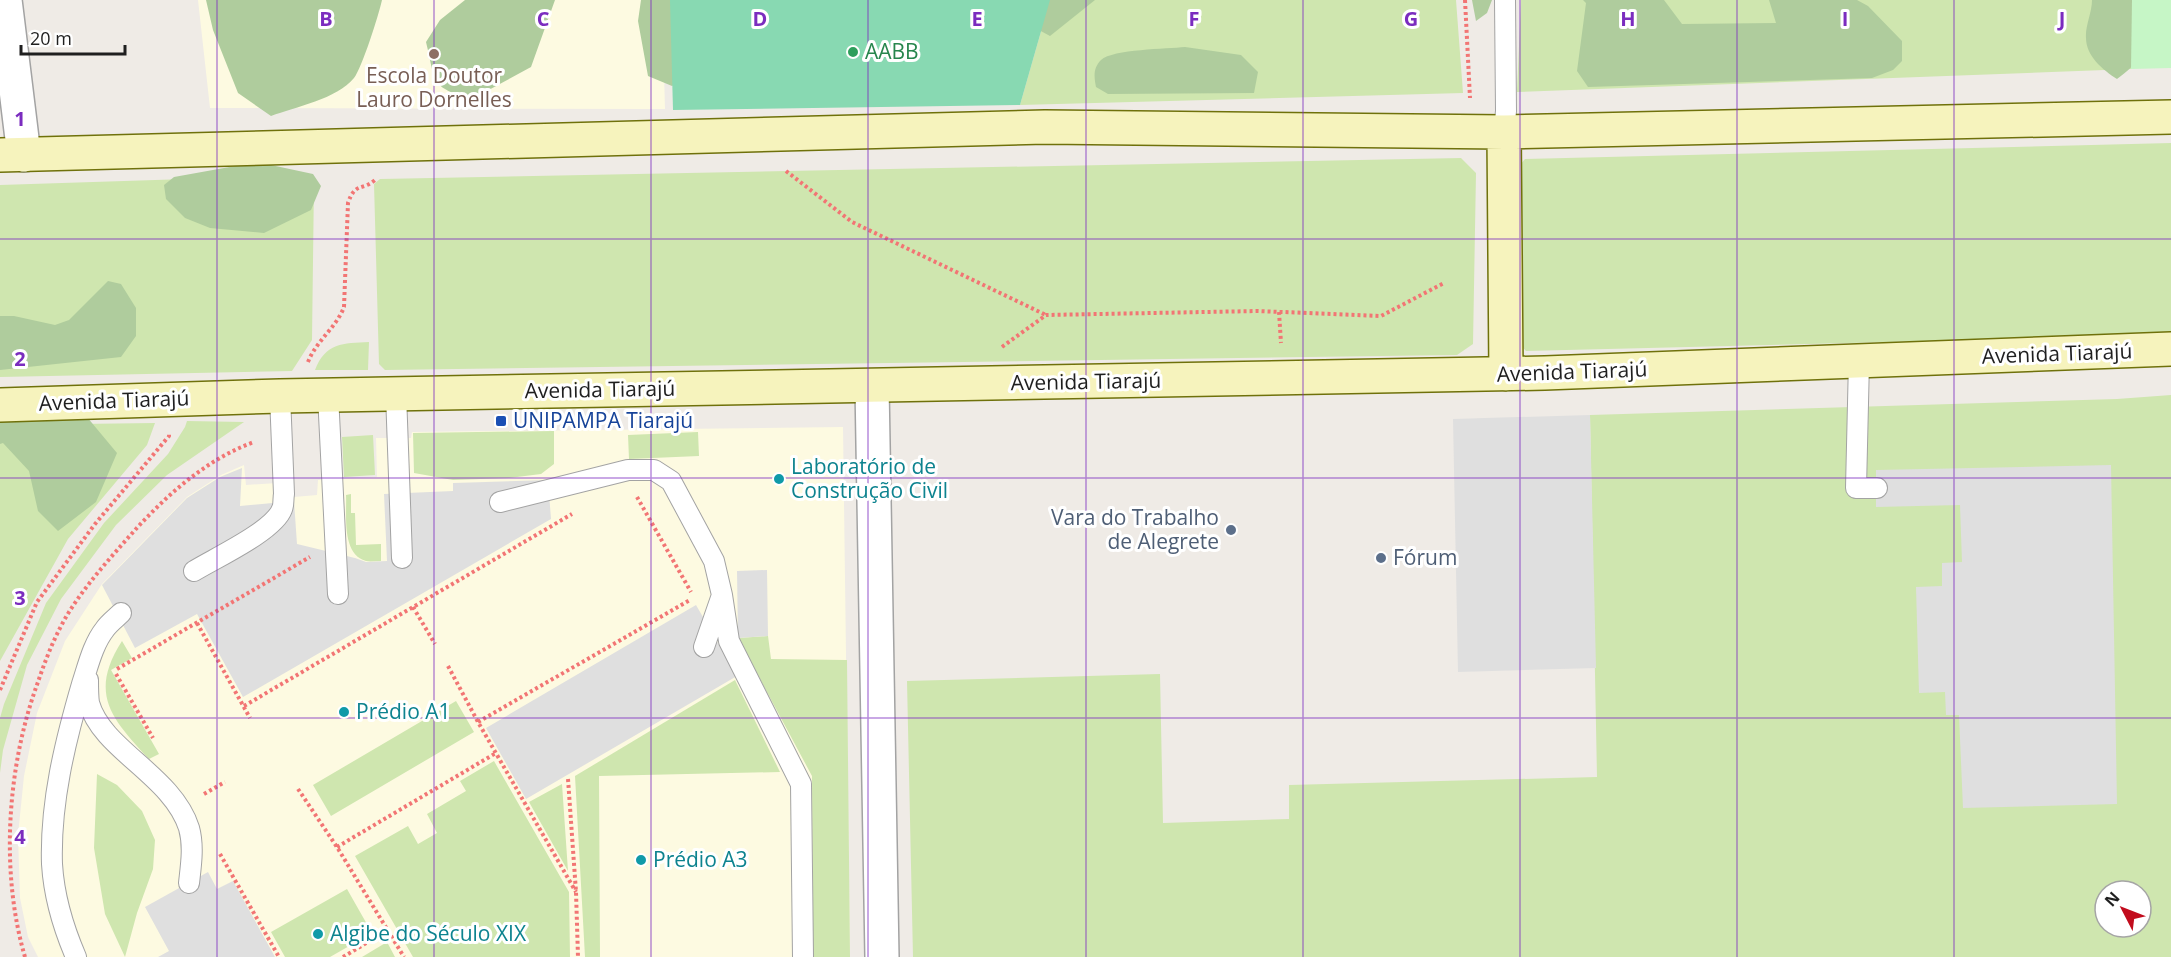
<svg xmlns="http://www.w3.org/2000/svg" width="2171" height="957" font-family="'Open Sans',sans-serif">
<rect width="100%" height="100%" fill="#efebe6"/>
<path fill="#fdfae1" d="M198,0H662L665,109L210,108Z
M843,427L850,957H38L28,937L20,898L18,835L24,776L37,713L65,641L102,584L187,497L221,475L244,465L246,485L293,482L294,497L317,495L318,480L377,477L376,438H411L412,432Z"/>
<path fill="#cfe6af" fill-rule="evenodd" d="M1050,0H1456L1463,93L1020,105Z
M1521,0H2132L2131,69L1517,92Z
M2171,143V335L1526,351L1515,339L1514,172L1525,159Z
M1461,158L1476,173L1473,344L1457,355L385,370L379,364L374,184L380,179Z
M306,175L314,182L312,340L292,371L0,377V185Z
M369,342L368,370H315C325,343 343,343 369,342Z
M2171,395V957H913L907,681L1160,674L1163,823L1289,819V785L1597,777L1590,415L2117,399ZM2105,891H2141V927H2105Z
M187,421L244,422L167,475L116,525L61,599L27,665L3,750L0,773V718L4,704L46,603L104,523L168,454L185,427Z
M155,423L147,445L68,539L0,661V425Z
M554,431V464L541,474L509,478L453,480L414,473L413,433Z
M698,432L699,456L629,459L628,435Z
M373,435L375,475L344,477L342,437Z
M351,494V513H355L356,545L381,544V561C376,561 370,562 366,561C341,554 347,514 346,495Z
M768,636L771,659L847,660L850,957H813L812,776L738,638Z
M122,641L132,658L111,670L159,754L149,759C112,719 88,694 122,641Z
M735,680L780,772L599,776L600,957H585L575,776Z
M456,701L474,732L331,816L313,785Z
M494,761L569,892L570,957H413L355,856L408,826L418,844L437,833L427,814L466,791L460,781Z
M97,774L117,785L142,811L155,840L153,869L137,913L125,957L105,914L94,848Z
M562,784L568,871L529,802Z
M347,889L372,933L330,957H285L271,932Z
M387,942L395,957H362Z"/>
<path fill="#afcc9d" d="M206,0H382C379,14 362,68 354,78C337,99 295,107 271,116L238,93L213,30Z
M465,0H555L531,67L472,99C429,87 436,82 426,42L440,20Z
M641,0H704L696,74L672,86L648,76L638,21Z
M1034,0H1095L1050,36L1026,23Z
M1472,0H1492L1487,13L1476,21Z
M1583,0H1664L1682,24L1776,23L1769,0H1857L1868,6L1902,41V61L1893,70L1872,78L1588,87L1577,71L1586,3Z
M2092,0H2154C2148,38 2151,55 2117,79C2103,70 2086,56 2086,38C2085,26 2092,13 2092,0Z
M1185,47L1241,55L1258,72L1254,93L1108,94L1096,87C1094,77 1093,68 1101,60C1113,49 1167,49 1185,47Z
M257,162L313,174L321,186L311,210L264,233L210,228L185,218L166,199L164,185L174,177Z
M108,281L121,284L136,308V336L121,357L0,370V316H14L55,325L69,320Z
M0,403L82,411L117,453L96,502L58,531L38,511L29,471L3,443L0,444Z"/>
<path fill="#c6f6c6" d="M2132,0H2171V68L2131,69Z"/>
<path fill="#88d9b2" d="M670,0H1050L1020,105L673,110Z"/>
<path fill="#dfdfdf" d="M1590,415L1596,668L1458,672L1453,419Z
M2111,465L2117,804L1963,808L1959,715H1946L1945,692L1919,693L1916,587L1942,586V563L1962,562L1960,505L1876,507V470Z
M242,468L240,506L294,501L297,544L355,558L366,562L387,561L384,494L453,491V483L548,480L551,519L243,697L197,614L135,648L102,585L187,498L220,477Z
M767,570L768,636L738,638L737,571Z
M696,605L737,676L526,799L486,728Z
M208,872L217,889L233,881L275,957H158L169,951L145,907Z"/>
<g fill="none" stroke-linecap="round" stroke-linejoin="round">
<defs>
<path id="service" d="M1504,132L1506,111L1505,0
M1859,361L1856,488H1877
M396,394L402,558
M328,395L338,594
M500,502L628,470H654L671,481L714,561L722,595L704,647
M194,571C215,558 274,531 282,509C284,505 283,499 284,494L280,396
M722,595L729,641L801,784L803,957
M88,680C88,687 88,696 89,703C102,750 172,775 189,828C194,846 191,865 189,883
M76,957C63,927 54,897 52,864C50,803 65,742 82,684C88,666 93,644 105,629C109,623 116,618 121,613"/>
<path id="minor" d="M5,0L24,155
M872,386L882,957"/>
<path id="secondary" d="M1504,132L1506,374
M0,155L1045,127L1504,132L2171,117
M0,405L280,396L1545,373L2171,349"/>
</defs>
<use href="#service" stroke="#a3a3a3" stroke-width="22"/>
<use href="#minor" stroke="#a3a3a3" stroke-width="36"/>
<use href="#secondary" stroke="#6f710b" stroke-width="36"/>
<path stroke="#f27574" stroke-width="4" stroke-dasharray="3 3" stroke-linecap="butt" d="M1465,0L1470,98
M786,171L852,222L1046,315
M1279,312L1281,343
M1002,347L1046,315L1258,311L1381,316L1444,283
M308,362C316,341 336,328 344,307L348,203C355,182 362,191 375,180
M637,497L691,592
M413,607L435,644
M197,623L250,718
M448,666L478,722L576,892
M117,669L310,557
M116,674L153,738
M0,690L37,602L95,524L169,436V433
M244,706L572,514
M478,722L690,600
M568,779L576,892L578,957
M298,789L337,847L404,957
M204,794L225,782
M337,847L496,753
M220,854L279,957
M25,957C0,872 7,766 38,682C46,658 56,633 69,612C88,582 112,556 135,530C168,494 207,459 254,442
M343,957L388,930"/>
<use href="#service" stroke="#fff" stroke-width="20"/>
<use href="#minor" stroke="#fff" stroke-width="33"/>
<use href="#secondary" stroke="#f6f3bd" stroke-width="33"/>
</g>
<path fill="none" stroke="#7b2cbf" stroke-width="1.5" stroke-opacity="0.55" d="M217,0V957M434,0V957M651,0V957M868,0V957M1086,0V957M1303,0V957M1520,0V957M1737,0V957M1954,0V957M0,239H2171M0,478H2171M0,718H2171"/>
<circle fill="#2e9e5b" stroke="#fff" stroke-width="2" cx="853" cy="52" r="6"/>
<circle fill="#8d6e63" stroke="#fff" stroke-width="2" cx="434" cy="54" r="6"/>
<rect fill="#1a4fb4" stroke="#fff" stroke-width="2" x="495" y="415" width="12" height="12" rx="3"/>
<g fill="#0f9aa8" stroke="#fff" stroke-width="2">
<circle cx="779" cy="479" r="6"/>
<circle cx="344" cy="712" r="6"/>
<circle cx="641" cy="860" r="6"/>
<circle cx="318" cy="934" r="6"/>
</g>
<g fill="#5c6f8a" stroke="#fff" stroke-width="2">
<circle cx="1231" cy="530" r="6"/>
<circle cx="1381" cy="558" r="6"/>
</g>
<g text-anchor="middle" stroke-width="6" stroke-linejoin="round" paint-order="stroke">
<g font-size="21" fill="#27864d" stroke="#fff" text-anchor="start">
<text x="865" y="59">AABB</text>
</g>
<g font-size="21" fill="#785e54" stroke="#fff">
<text x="434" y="83">Escola Doutor<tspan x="434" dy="24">Lauro Dornelles</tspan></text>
</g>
<g font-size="21" fill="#1f1f1f" stroke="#fff">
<text transform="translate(2057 354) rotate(-2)" y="7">Avenida Tiarajú</text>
<text transform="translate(1572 372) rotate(-2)" y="7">Avenida Tiarajú</text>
<text transform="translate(1086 382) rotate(-1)" y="7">Avenida Tiarajú</text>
<text transform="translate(600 390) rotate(-1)" y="7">Avenida Tiarajú</text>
<text transform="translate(114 401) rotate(-2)" y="7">Avenida Tiarajú</text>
</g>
<g font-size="21" fill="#164399" stroke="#fff" text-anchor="start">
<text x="513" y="428">UNIPAMPA Tiarajú</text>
</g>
<g font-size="21" fill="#0d838f" stroke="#fff" text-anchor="start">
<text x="791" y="474">Laboratório de<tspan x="791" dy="24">Construção Civil</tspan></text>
<text x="356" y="719">Prédio A1</text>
<text x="653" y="867">Prédio A3</text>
<text x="330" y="941">Algibe do Século XIX</text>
</g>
<g font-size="21" fill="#4e5e75" stroke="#fff" text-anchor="end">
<text x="1219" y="525">Vara do Trabalho<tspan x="1219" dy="24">de Alegrete</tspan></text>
<text x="1393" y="565" text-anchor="start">Fórum</text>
</g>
</g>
<g font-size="20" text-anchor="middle" font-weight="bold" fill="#7b2cbf" stroke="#fff" stroke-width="6" stroke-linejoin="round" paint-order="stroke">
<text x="326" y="26">B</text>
<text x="543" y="26">C</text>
<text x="760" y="26">D</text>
<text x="977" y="26">E</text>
<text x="1194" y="26">F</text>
<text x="1411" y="26">G</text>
<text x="1628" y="26">H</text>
<text x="1845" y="26">I</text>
<text x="2062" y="26">J</text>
<text x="20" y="126">1</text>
<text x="20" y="366">2</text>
<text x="20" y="605">3</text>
<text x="20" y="844">4</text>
</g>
<g transform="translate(2123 909) rotate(312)"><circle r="28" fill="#ffffff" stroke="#a5a5a5" stroke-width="1.5"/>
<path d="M0-4.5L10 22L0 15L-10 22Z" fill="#c20c1d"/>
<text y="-9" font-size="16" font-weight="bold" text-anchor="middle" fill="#1f1f1f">N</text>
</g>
<path d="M21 45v9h104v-9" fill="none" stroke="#1f1f1f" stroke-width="3"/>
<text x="30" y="45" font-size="18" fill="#1f1f1f" stroke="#ffffff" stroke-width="4.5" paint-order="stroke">20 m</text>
</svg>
